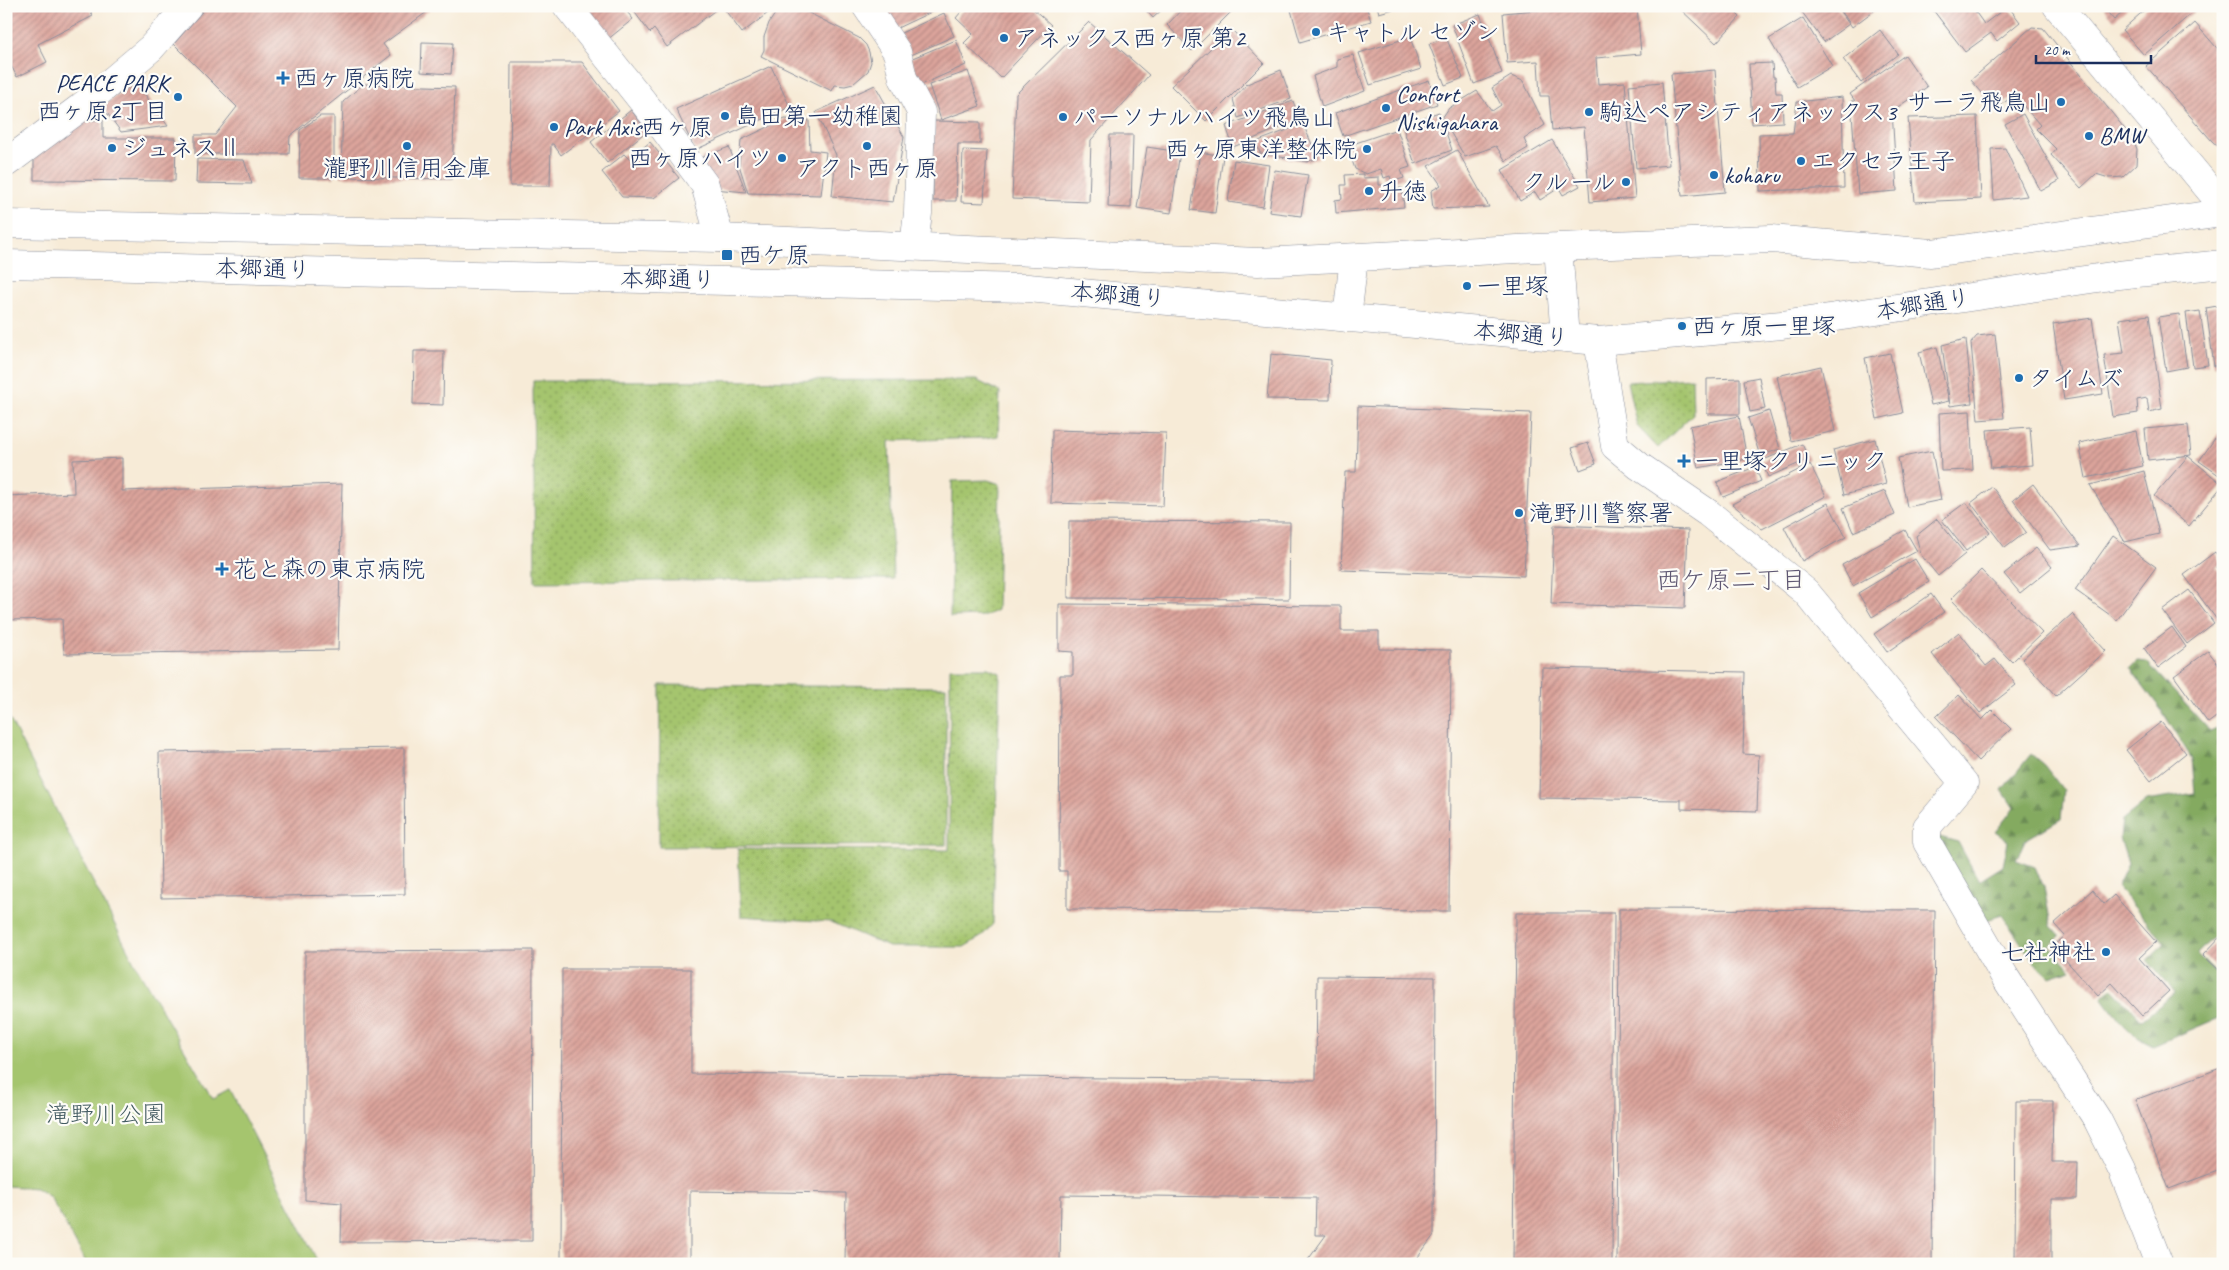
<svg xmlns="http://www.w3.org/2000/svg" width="2229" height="1270" font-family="Caveat,'Klee One',sans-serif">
<defs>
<pattern id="grass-dots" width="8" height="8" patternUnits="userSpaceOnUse" patternTransform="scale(1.25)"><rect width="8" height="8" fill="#a5c56e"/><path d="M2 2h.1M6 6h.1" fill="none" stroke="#86a05e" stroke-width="1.8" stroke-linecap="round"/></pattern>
<pattern id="forest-firs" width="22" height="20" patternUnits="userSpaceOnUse" patternTransform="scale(1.25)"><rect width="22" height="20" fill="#84aa61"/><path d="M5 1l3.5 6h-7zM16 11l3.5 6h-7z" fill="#6b8b53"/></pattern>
<pattern id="building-hatch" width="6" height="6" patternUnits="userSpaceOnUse" patternTransform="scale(1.25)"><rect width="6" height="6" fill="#dca49b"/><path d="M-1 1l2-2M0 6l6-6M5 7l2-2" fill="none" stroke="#b28682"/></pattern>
</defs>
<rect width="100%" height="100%" fill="#fdfcf7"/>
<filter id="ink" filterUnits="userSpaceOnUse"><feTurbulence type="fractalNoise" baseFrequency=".02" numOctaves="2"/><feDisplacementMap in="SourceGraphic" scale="10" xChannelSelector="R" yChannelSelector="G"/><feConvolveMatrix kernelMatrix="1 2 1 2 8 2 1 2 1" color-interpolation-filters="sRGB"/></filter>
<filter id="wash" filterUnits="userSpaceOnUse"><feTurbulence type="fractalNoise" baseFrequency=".0096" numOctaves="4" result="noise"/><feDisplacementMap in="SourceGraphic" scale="20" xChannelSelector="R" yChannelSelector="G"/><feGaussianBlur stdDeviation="1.12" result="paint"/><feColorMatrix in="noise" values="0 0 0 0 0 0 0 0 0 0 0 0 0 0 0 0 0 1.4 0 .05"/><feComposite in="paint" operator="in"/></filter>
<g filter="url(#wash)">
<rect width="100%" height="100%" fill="#f7ebd7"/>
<path fill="url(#grass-dots)" stroke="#607a66" d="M1692,378L1693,414L1658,448L1637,426L1627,382Z
M976,380L1000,392L998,436L985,438L889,441L893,579L535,582L533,381Z
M988,480L1000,484L997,610L985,616L950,617L952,481Z
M950,668H988L1000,673L993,924L981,937L964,947H889L831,922L741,916L738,849L949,850Z
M660,685L946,687V845L659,847Z"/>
<path fill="url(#forest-firs)" stroke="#506c60" d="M2137,661L2147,662L2210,731L2217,728L2223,736V927L2197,954L2223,979V1016L2153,1046C2129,1035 2117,1018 2102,997L2112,988L2142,1020L2175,993L2147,960L2165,943L2117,887L2128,864L2120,838L2122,820L2146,801L2195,793L2192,759L2162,711L2130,668Z
M2031,754L2044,765L2064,791L2061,819L2025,840L2016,860L2035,867L2044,887L2051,926L2060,936L2050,946L2071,970L2050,977L2033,961L2002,915L1984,921L1936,836L1958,842L1979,881L2003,866L2008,841L1995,832L2014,808L2002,790Z"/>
<path fill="#a5c56e" stroke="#607a66" d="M6,712L135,964L213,1099L230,1090L319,1264H87L50,1197L36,1188L6,1186Z"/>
<g id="blocks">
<path fill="url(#building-hatch)" d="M6,6H88L93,16L38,44L47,62L17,77L6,56Z
M207,6H435L383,44L391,55L290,136L289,154H195V135H215L237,107L174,44Z
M584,6H622L633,19L607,40Z
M630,6H716L718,8L667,47L654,29L650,33Z
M722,6H777L742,33Z
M783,6H795L859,38L866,45L869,52L871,62L868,71L853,84L845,86L835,85L832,91L761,56L764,50V37L769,23L777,11Z
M889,6H944L893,30L883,9Z
M966,6H1030L1051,25L1001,78L964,43L973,34L956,18Z
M1142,6H1166L1153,18Z
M1185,6H1237L1192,51L1167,25Z
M1305,6H1366L1371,21L1300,42L1291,10Z
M1377,6H1401V7L1379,13Z
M1578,6H1637L1641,54L1596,58L1598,84L1625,82L1635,198L1590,202L1584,127L1552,130L1549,96H1540L1538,61L1507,63L1503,13Z
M1677,6H1729L1740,17L1716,43Z
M1810,6H1836L1849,24L1824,42L1802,12Z
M1838,6H1880L1852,27Z
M1930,6H1979L1974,10L1984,24L2008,6L2020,22L1997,41L1991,33L1965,52Z
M2102,6H2130L2114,20Z
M2149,6H2200L2144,55L2122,30Z
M944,13L954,36L911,55L901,33Z
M1480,14L1502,73L1474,84L1452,25Z
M1803,18L1832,66L1797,87L1769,39Z
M1089,22L1149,75L1091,140L1089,202L1012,199L1016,94Z
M2195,23L2223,55V151L2212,141L2146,66Z
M2032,27L2043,28L2133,139L2137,149L2136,165L2123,177L2109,178L2096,174L2081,188L2051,155L2056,149L2036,129L2040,125L2014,95L1996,109L1971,80Z
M1231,29L1264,63L1206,121L1171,86Z
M1880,30L1898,54L1861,83L1843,59Z
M1410,37L1421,69L1370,85L1359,53Z
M1446,37L1463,78L1445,85L1429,44Z
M956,40L966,65L921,85L910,59Z
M422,42L453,43L451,74L421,72Z
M1353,55L1365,91L1322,107L1313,76L1337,67V59Z
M1905,55L1927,87L1892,111L1897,191L1858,194L1851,101H1855L1850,94Z
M511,62H582L619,111L561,155L553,144H551L550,186H510Z
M1772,63L1773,77H1775L1776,93H1782L1783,122L1752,124L1749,64Z
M771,66L790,107L695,150L676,109Z
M1281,70L1291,99L1238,118L1233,99L1247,84Z
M1715,70L1725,192L1682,196L1671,74Z
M968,71L980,106L941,120L929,85Z
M1511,76L1523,81L1545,125L1524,139L1528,148L1506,161L1496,146L1465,157L1442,118L1449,108L1477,91L1492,111L1501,105L1492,88Z
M1429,80L1437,104L1343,136L1335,113Z
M136,82L168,126L121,132L102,106Z
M1662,82L1669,165L1636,168L1629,85Z
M363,84L455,87L452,179L341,177L343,102Z
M875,85L904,137L893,202L832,196L836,155L816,112Z
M1842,97L1844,188L1760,191L1759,134L1793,133L1797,102Z
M1293,101L1300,120L1233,147L1226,126Z
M631,110L647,131L607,163L591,142Z
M1439,112L1452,150L1415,164L1402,125Z
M2023,114L2059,181L2041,191L2005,124Z
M320,116H334V178H299L300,130Z
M1977,116L1981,199L1915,202L1908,118Z
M785,119L809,120L810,150L826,152L821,195L748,193L739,165L741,140Z
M87,120H103V138H176L175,181L34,180V158Z
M934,121L980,122V144H958L956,201H933Z
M1303,124L1318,158L1307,162L1260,153L1256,142Z
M1397,129L1410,167L1401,170L1404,178L1392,182L1390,176L1384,178L1381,169L1366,174L1355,169L1347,146Z
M1110,135H1133L1131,208L1108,207Z
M1552,140L1580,186L1563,195L1559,188L1540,200L1535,192L1520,201L1502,170Z
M650,142L679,178L654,198L622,197L602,172L624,154L629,159Z
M729,147L746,192L714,189L701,158Z
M1147,147L1180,152L1171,213L1137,208Z
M2005,148L2027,196L1994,200L1991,149Z
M963,150L987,151L984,203L961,202Z
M1457,150L1489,207L1433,209L1431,191L1441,185L1428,166Z
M1200,152L1223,156L1215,213L1191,210Z
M197,159L244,160L252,184L196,183Z
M1234,160L1269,165L1263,207L1228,202Z
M1275,170L1308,175L1301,216L1269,212Z
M1363,174V178L1379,177V185H1387V190L1402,188L1404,207L1336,213L1335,200L1342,199L1341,185H1346L1345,175Z
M2223,305V364L2214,366L2206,308Z
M2200,311L2208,365L2193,367L2186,313Z
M2179,314L2187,367L2166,371L2158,317Z
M2149,315L2162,409L2149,412L2147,398L2137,400L2138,413L2113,417L2104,355L2124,353L2119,319Z
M2092,318L2103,394L2064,400L2053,324Z
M1995,334L2004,418L1978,420L1971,343L1977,336Z
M1966,339L1972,403L1950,406L1942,345Z
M1937,347L1949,401L1931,405L1919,352Z
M414,351H444L443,405L413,404Z
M1890,353L1903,413L1877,419L1865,358Z
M1271,354L1331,360L1330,400L1267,399Z
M1821,366L1835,431L1791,441L1777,376Z
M1759,377L1765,409L1750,412L1744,380Z
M1740,378V414H1707V379Z
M1358,406L1531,413L1524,576L1341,570L1345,472H1356Z
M1769,411L1780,449L1760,456L1748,418Z
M1970,411L1973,470L1941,471L1939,413Z
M1739,416L1747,459L1698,468L1690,426Z
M2188,425L2191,455L2148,460L2145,429Z
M2030,427L2033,465L1991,468L1987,430Z
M2223,427V478L2199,461Z
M1052,430L1166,433L1163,506L1051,503Z
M2136,431L2143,466L2086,478L2079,443Z
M1875,439L1886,484L1844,495L1833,450Z
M1588,443L1596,464L1580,470L1572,448Z
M1802,444L1809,459L1768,477L1761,461Z
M1932,451L1941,500L1907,507L1898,458Z
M2188,456L2223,485L2189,526L2154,496Z
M122,458V491L342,484L338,650L64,654L62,619L6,620V496L74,493L73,460Z
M1810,464L1826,496L1762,529L1732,504Z
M1755,467L1761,481L1723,497L1717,482Z
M2144,471L2159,534L2125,542L2090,485Z
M2033,484L2080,546L2050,550L2013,500Z
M1992,487L2026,532L2005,548L1971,503Z
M1885,491L1895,515L1853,532L1843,508Z
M1966,502L1990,533L1966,551L1942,520Z
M1828,503L1846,537L1802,561L1784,527Z
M1937,519L1965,554L1938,576L1921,555L1916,536Z
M1069,521L1290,522L1289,599L1068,598Z
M1554,525L1688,530L1685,608L1551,604Z
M1905,530L1917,551L1853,586L1842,565Z
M2113,536L2156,567L2117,620L2075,590Z
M2036,548L2052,567L2020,593L2004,574Z
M2215,552L2223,563L2216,567L2223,576V615L2217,620L2184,575Z
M1915,559L1929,582L1872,617L1858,593Z
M1981,570L2042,633L2012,662L1951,599Z
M2189,590L2214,623L2187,644L2162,610Z
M1931,594L1944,612L1887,652L1874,634Z
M1059,604L1341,606V631H1379V649L1451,650L1449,911L1067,909V871H1059L1060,675H1073V652L1059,651Z
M2072,614L2106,651L2056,696L2022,659Z
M2172,627L2186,647L2158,668L2144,648Z
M1959,632L1986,666L1995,659L2016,685L1980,713L1932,654Z
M2208,651L2223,670V712L2208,723L2174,676Z
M1542,668L1745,672L1743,754L1759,755L1757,811L1681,809V800L1539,798Z
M1959,695L1982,720L1992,710L2011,729L1978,761L1936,717Z
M2161,722L2186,753L2151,781L2126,750Z
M404,748L405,894L161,898L159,752Z
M2092,890L2104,904L2114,895L2156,942L2139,958L2169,991L2142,1016L2112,983L2098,996L2053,946L2065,936L2054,924Z
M1619,909L1935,910L1932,1264H1617Z
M1516,913H1614L1612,1264H1513Z
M2223,934V974L2203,955Z
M533,950L532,1241L341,1242L342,1203L305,1200V951Z
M562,969H691V1074L1316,1080L1317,976L1435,977L1434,1235L1413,1264H1305L1326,1235H1315L1316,1198L1061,1195L1060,1264H845L846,1193L690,1191V1264H561Z
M2223,1067V1169L2169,1189L2135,1100Z
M2016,1101H2053L2052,1162H2078L2077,1199H2051V1264H2015Z"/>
</g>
</g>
<g filter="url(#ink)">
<use href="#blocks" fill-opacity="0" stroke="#898d9a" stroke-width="1"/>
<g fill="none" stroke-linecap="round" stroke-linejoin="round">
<defs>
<path id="minor" d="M567,6L659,122L705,185L720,238
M866,6L897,52L903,78L921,112L918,213L914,246
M2057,6L2223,206
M6,163L80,108L151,48L188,6
M1598,341L1615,446L1639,466L1708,513L1806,592L1964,783L1927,827V842L2005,977L2097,1119L2122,1169L2159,1264"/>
<path id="major" d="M6,224L720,238L1258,262L1558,247L1771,239L1931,253L2223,213
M1558,247L1565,338
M6,264L1028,288L1598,341L1782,325L2118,275L2223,264
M1347,318L1354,258"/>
</defs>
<use href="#minor" stroke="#898d9a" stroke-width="29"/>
<use href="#major" stroke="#898d9a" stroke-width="29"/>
<use href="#minor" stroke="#fff" stroke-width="28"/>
<use href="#major" stroke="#fff" stroke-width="28"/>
</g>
</g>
<g fill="#1f6fb2" stroke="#fdfcf7" stroke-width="2">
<circle cx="1316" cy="32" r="5"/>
<circle cx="1004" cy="38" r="5"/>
<path d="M280.5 70.5h5v5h5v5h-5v5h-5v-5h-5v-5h5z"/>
<circle cx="178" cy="97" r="5"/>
<circle cx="2061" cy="102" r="5"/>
<circle cx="1386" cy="108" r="5"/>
<circle cx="1589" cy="112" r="5"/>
<circle cx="725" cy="116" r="5"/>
<circle cx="1063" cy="117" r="5"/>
<circle cx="554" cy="127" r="5"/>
<circle cx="2089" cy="136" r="5"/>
<circle cx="407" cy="146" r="5"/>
<circle cx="867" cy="146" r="5"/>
<circle cx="112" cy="148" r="5"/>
<circle cx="1367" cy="149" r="5"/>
<circle cx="782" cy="158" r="5"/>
<circle cx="1801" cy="161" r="5"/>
<circle cx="1714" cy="175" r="5"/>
<circle cx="1626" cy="182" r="5"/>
<circle cx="1369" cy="191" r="5"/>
<rect x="721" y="249" width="12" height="12" rx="2.5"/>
<circle cx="1467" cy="286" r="5"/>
<circle cx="1682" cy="326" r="5"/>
<circle cx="2019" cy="378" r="5"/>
<path d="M1681.5 453.5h5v5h5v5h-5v5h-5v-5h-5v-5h5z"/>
<circle cx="1519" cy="513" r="5"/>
<path d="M219.5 561.5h5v5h5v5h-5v5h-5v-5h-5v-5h5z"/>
<circle cx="2106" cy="952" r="5"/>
</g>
<g text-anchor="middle" stroke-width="4.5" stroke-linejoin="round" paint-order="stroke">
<g font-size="24" fill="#1b2f5e" stroke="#fdfcf7" text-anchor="start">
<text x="1326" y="40">キャトル セゾン</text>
<text x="1014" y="46">アネックス西ヶ原 第2</text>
<text x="294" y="86">西ヶ原病院</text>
<text x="168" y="91" text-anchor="end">PEACE PARK<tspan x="168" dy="28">西ヶ原2丁目</tspan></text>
<text x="1396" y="102">Confort<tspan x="1396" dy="28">Nishigahara</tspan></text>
<text x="2051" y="110" text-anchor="end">サーラ飛鳥山</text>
<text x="1599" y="120">駒込ペアシティアネックス3</text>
<text x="735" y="124">島田第一幼稚園</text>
<text x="1073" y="125">パーソナルハイツ飛鳥山</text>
<text x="564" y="135">Park Axis西ヶ原</text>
<text x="2099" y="144">BMW</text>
<text x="122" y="156">ジュネスⅡ</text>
<text x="1357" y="157" text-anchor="end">西ヶ原東洋整体院</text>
<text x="772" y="166" text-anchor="end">西ヶ原ハイツ</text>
<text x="1811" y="169">エクセラ王子</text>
<text x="407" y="176" text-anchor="middle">瀧野川信用金庫</text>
<text x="867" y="176" text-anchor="middle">アクト西ヶ原</text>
<text x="1724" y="183">koharu</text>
<text x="1616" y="190" text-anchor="end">クルール</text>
<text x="1379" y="199">升徳</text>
<text x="738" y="263">西ケ原</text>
<text x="1477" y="294">一里塚</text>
<text x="1692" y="334">西ヶ原一里塚</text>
<text x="2029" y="386">タイムズ</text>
<text x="1695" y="469">一里塚クリニック</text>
<text x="1529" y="521">滝野川警察署</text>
<text x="233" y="577">花と森の東京病院</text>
<text x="2096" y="960" text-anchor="end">七社神社</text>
</g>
<g font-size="24" fill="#1b2f5e" stroke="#fdfcf7">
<text transform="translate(263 269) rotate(1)" y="8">本郷通り</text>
<text transform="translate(668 279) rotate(1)" y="8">本郷通り</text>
<text transform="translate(1118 295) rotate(5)" y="8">本郷通り</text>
<text transform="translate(1923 304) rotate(-9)" y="8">本郷通り</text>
<text transform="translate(1521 334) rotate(5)" y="8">本郷通り</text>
</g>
<g font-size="24" fill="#445c63" stroke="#fdfcf7">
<text x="106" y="1122">滝野川公園</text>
</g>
<g font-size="25" fill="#5f5873" stroke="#fdfcf7">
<text x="1731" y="588">西ケ原二丁目</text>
</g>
</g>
<rect width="2229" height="1270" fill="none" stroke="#fdfcf7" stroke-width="25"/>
<path d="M2036 55v8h115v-8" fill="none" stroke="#1b2f5e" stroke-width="2.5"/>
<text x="2044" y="55" font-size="15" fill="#1b2f5e" stroke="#fdfcf7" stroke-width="4" paint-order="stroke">20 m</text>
</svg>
